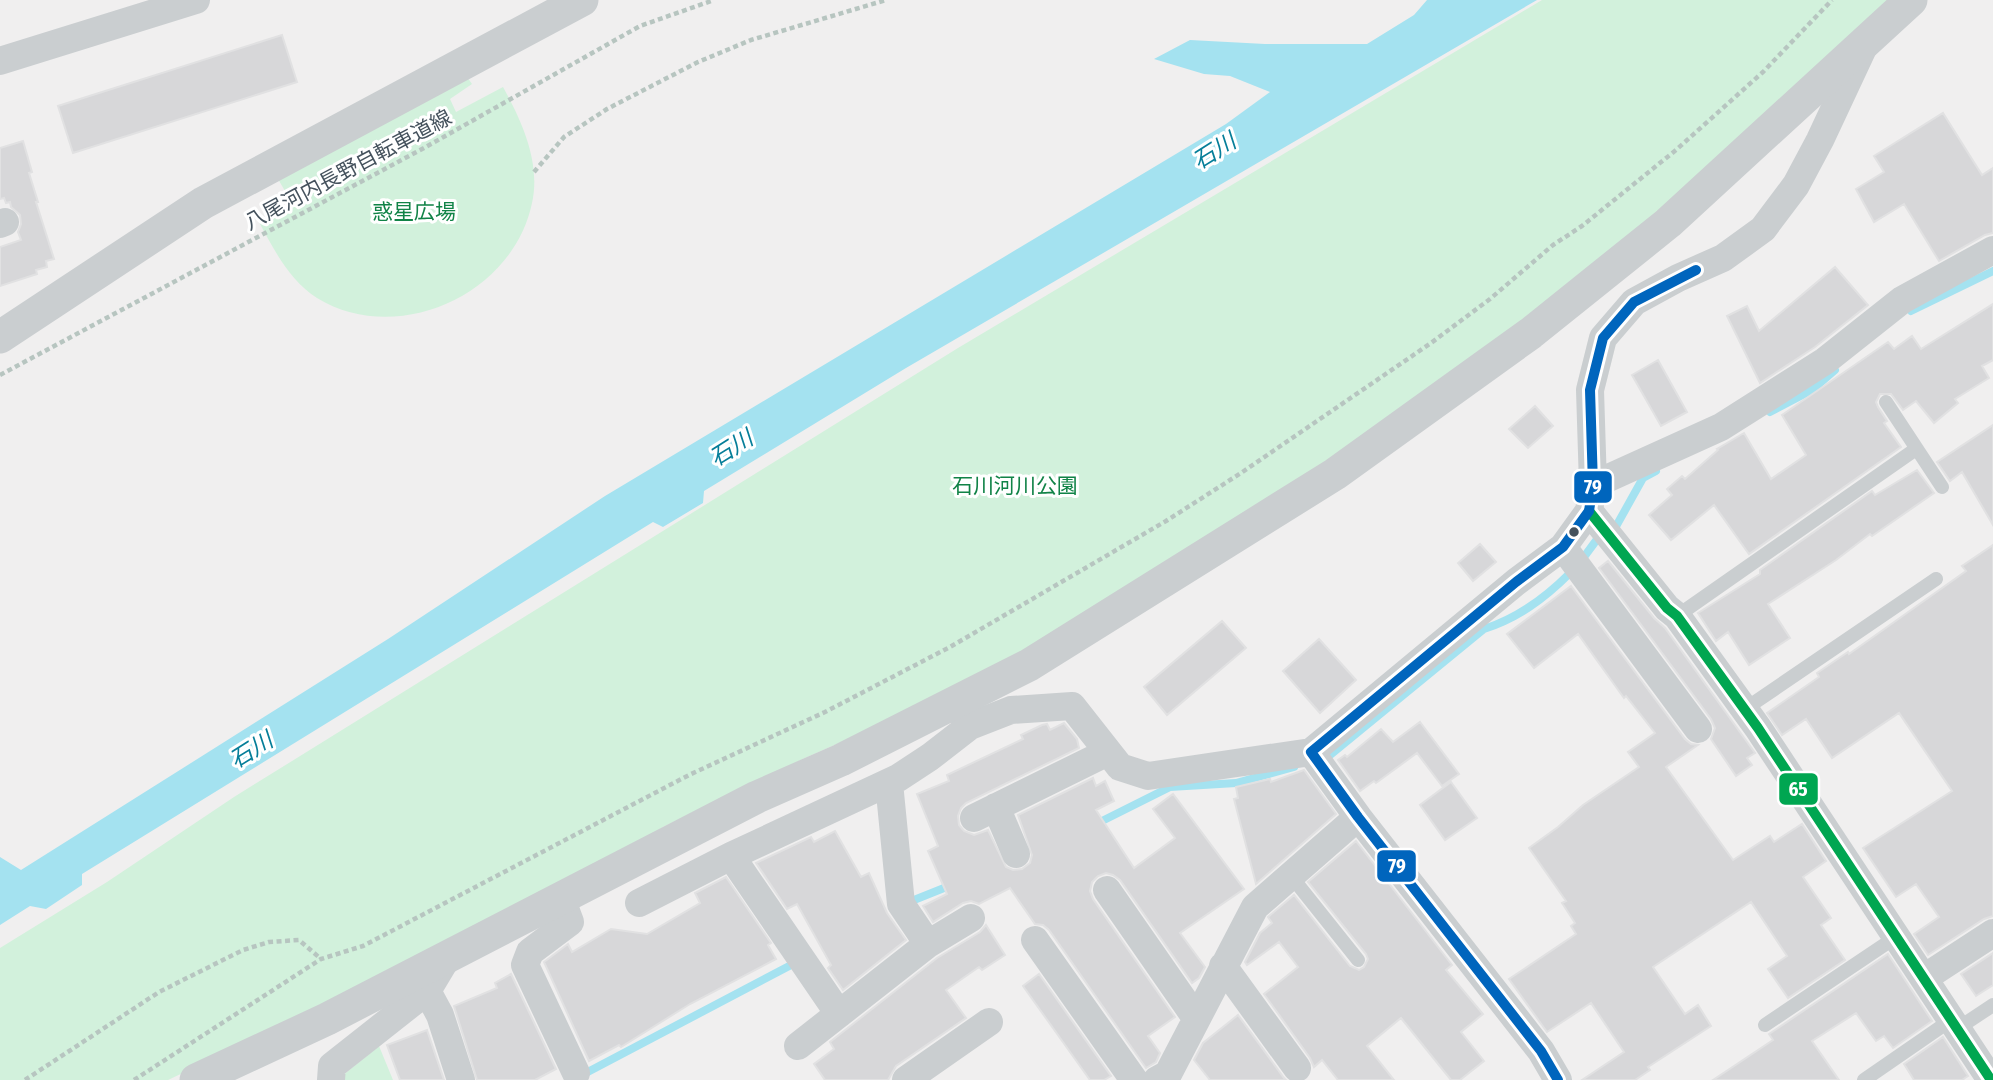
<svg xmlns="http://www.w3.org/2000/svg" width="1993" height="1080" font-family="'Fira Sans Condensed','Noto Sans JP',sans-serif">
<rect width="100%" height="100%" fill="#f0efef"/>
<path fill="#d2f1dc" d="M1542,0H1891L1721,161L1542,308L1378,427L1171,562L957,691L805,758L663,827L630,847L286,1024L168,1080H0V948L107,882L234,797L958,348Z
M465,74L472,84L450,99L456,112L503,87C522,121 541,163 532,203C513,295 397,347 317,298C290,281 274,250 259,222L306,194L300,184L285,191L278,179Z
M379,1046L393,1080H342V1076Z"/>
<path fill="#a4e2f0" d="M1427,0H1537L906,368L704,491L703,503L663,527L653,522L82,874V885L46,909L30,906L0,925V857L21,870L388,639L605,496L1226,124L1270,92L1230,76L1204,74L1154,59L1190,40L1265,44H1367L1414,15Z"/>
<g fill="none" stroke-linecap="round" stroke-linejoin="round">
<path stroke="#a4e2f0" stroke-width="8" d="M1911,311L1993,271
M1770,412L1812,390L1835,370
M1614,530L1643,478L1656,471
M1581,561L1598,538
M1329,756L1484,629C1518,618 1544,599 1569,574
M1094,825L1170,787L1236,783L1294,767
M914,900L954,884
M582,1075L793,964"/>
</g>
<path fill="#d7d7d9" stroke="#e1e1e2" stroke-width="2" d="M282,35L297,82L73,153L58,106Z
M1943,113L1982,175L1993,168V233L1985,235L1939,261L1904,204L1874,222L1856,189L1884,172L1874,156Z
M23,141L32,172L29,173L38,202H36L54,259L46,261L47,267L36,270L37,274L0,286V247L21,240L18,232L21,224L20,215L11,207L10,202L6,203L4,198L0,199V148Z
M1835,267L1868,305L1815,347L1760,383L1727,316L1747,306L1759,331Z
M1993,304V360L1982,366L1989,378L1955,399L1958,403L1934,423L1916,401L1903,410L1891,394H1880L1876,402L1878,407L1887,421L1884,423L1901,447L1749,554L1714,505L1671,540L1649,515L1672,495L1667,489L1682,476L1685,479L1718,450L1717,449L1744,433L1771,479L1806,455L1782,415L1888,342L1894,349L1912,336L1921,349Z
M1658,360L1687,412L1661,426L1632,375Z
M1535,406L1553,426L1528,448L1509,429Z
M1993,425V525L1962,472L1950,481L1937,462Z
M1917,470L1934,493L1872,536L1870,534L1836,560L1768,604L1790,638L1749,665L1728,632L1716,641L1698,613L1760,574V570L1872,491L1875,495Z
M1480,544L1496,562L1473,581L1458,563Z
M1993,545V916L1984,919L1928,955L1914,934L1939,917L1916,884L1896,897L1863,848L1952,791L1899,713L1832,758L1806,719L1782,735L1767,713L1819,677L1817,673L1848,652L1849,654L1966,571L1962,566Z
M1608,561L1654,618L1665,628L1755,753L1747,758L1752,765L1736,776L1711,739L1715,728L1711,719L1599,568Z
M1571,586L1685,739L1691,744L1698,745L1666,767L1733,860L1770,836L1774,842L1802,824L1826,861L1803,877L1831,918L1821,925L1845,960L1788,998L1768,969L1787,956L1751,902L1653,967L1685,1014L1698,1005L1711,1026L1648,1067L1650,1070L1635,1080H1582L1624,1052L1591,1003L1547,1032L1509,979L1576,934L1571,926L1575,923L1562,903L1566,901L1529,848L1558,827L1583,805L1639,767L1628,752L1655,733L1626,696L1624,698L1578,634L1534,668L1507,634Z
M1222,621L1246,648L1167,715L1144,687Z
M1319,639L1356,680L1320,713L1283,671Z
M1420,722L1459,774L1442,786L1417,753L1376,783L1374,781L1360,791L1338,760L1345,755L1347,757L1381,729L1393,742Z
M1064,723L1077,739L1079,748L966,803L961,808L958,816L959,825L964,831L974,835L988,830L1006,867L1013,870L1022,869L1030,863L1032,855L1018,815L1093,778L1096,786L1105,781L1114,801L1096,810L1134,868L1175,838L1153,809L1173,794L1244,889L1180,933L1205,967L1199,978L1192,983L1120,880L1113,875L1106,873L1098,876L1092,882L1090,891L1093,899L1175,1017L1148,1036L1160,1053L1156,1062L1146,1068L1049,930L1043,925L1035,924L1010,888L979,904L971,901L963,903L933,922L923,906L947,894L928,851L938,846L917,794L949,781L947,775L1023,739L1021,735L1042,725L1047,724L1050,730Z
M1304,770L1336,814L1256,884L1234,799L1238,798L1236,787L1270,779L1271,782Z
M1451,782L1477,818L1445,840L1420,805Z
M835,831L861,877L869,873L887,913L906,940L843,990L828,968L831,965L797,904L787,909L756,863L811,837L814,842Z
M1356,841L1452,965L1446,970L1483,1014L1461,1032L1484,1061L1460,1080H1451L1401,1018L1367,1046L1394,1080H1338L1322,1060L1314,1067L1310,1058L1264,994L1298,967L1279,942L1247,965L1245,962L1260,933L1272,923L1268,917L1294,895L1350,966L1359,970L1364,967L1368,959L1366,954L1308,882Z
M726,877L771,943L768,945L776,959L690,1004L621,1047L619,1045L589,1061L544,962L568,944L572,952L611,929L647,934L700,903L695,893Z
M986,925L1005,955L982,970L979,967L946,990L966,1018L896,1066L888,1080H825L814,1064L834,1049L830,1042L937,958L980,932Z
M1993,953V985L1976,996L1961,974Z
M1888,954L1932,1021L1893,1048L1884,1036L1876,1041L1856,1013L1812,1041L1839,1080H1713L1773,1040L1769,1034Z
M511,974L556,1069L535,1080H477L454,1006L497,988L495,983Z
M1039,974L1111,1076L1104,1080H1090L1023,986Z
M1238,1015L1284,1078L1286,1080H1210L1194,1060L1203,1043Z
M427,1030L444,1080H400L387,1045Z
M1943,1037L1968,1076L1962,1080H1914L1904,1064Z"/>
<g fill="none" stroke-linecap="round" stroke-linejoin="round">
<path stroke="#b7c5c0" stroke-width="4.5" stroke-dasharray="5 3.5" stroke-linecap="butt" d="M534,172L564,137L607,109L698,62L751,40L886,0
M0,375L424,148L640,26L714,0
M25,1080L159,992L243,950L269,942L299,940L321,959
M134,1080L321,959L363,946L689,775L825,712L950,647L1166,521L1241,473L1431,343L1490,299L1553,245L1582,226L1676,150L1763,72L1832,0"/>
<path stroke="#caced0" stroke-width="14" d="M1886,402L1942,487
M1677,616L1916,449
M1745,709L1936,579
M1291,876L1358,960
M1765,1025L1896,937
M1957,1029L1993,1005
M1864,1080L1951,1020"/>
<path stroke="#caced0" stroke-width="28" d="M0,61L196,0
M0,224L5,222
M1593,485L1721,427L1825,361L1902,300L1993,250
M1589,511L1667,608L1677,616L1758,728L1991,1080
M1563,547L1698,729
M955,703L970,726L1011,710L1072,706L1120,767L1148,776L1311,752
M889,783L901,904L928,944
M996,807L1016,854
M974,818L1108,752
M731,856L839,1014
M1107,890L1196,1018
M561,898L570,922L530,952L525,965L576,1073
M639,903L731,856L898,778L930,757L970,726
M1035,940L1134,1080
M1223,966L1297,1068
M1924,978L1993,933
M427,991L440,1015L461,1080
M798,1046L928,944L971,918
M331,1080L332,1066L427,991L448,956
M906,1080L989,1022
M1157,1080L1168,1074L1255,907L1358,817
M1558,1080L1541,1051L1358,817L1311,752L1516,582L1563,547L1589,511L1593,485L1590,390L1603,338L1634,302L1678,278L1723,258L1763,229L1796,185L1820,140L1864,46"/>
<path stroke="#caced0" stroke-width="33" d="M0,337L203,203L582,0
M196,1080L327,1019L757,797L841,760L1029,665L1335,474L1531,333L1668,223L1911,0"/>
<defs>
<path id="bus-1" d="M1589,511L1667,608L1677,616L1758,728L1991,1080"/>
<path id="bus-2" d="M1558,1080L1541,1051L1358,817L1311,752L1516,582L1563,547L1589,511L1593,485L1590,390L1603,338L1634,302L1696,270"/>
</defs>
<use href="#bus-1" stroke="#fff" stroke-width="16"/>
<use href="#bus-2" stroke="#fff" stroke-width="16"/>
<use href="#bus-1" stroke="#00a651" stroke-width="10"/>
<use href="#bus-2" stroke="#0065bd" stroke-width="10"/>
</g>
<circle fill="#45525d" stroke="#fff" stroke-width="2.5" cx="1574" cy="532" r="6"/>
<g text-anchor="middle" stroke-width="6" stroke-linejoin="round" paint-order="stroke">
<g font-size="21" fill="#45525d" stroke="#fff">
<text transform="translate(348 170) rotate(-28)" y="7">八尾河内長野自転車道線</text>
</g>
<g font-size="21" fill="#118347" stroke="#fff">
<text x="414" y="219">惑星広場</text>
<text x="1015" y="493">石川河川公園</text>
</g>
<g font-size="23" font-style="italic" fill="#057e99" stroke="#fff">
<text transform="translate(1214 151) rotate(-32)" y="8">石川</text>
<text transform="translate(731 448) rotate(-32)" y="8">石川</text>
<text transform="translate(251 750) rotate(-32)" y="8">石川</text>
</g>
</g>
<g stroke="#fff" stroke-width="2.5">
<rect x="1573" y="470" width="40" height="34" rx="7" fill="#0065bd"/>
<rect x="1778" y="772" width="41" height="34" rx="7" fill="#00a651"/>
<rect x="1376" y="849" width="41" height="34" rx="7" fill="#0065bd"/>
</g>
<g font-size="19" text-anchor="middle" font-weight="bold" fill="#fff">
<text x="1593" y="494">79</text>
<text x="1798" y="796">65</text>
<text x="1397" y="873">79</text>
</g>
</svg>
